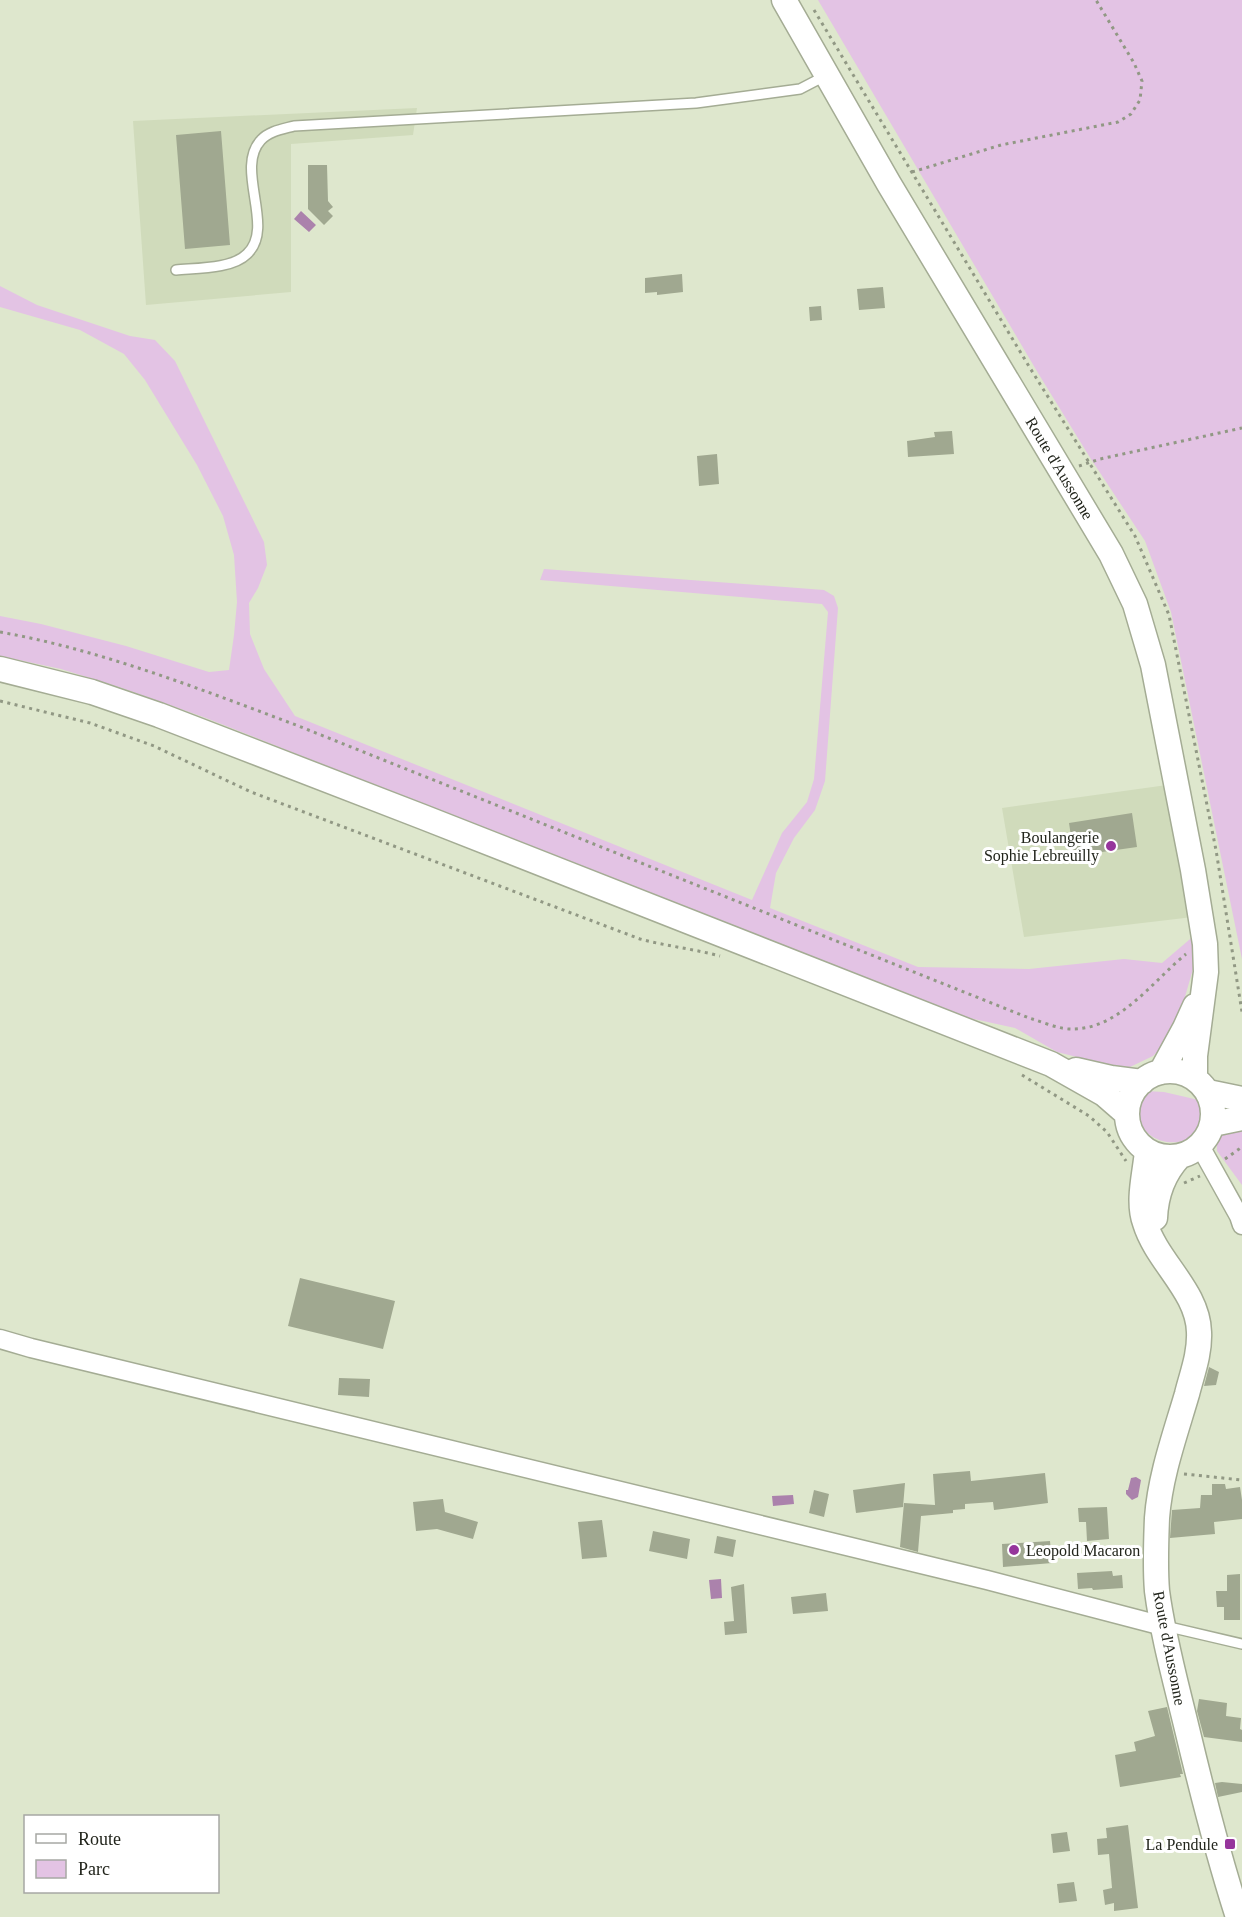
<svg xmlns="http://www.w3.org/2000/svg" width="1242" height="1917" font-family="'Times New Roman',serif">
<rect width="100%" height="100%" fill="#dee7cd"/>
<path fill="#d0dbbb" d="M417,108L413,135L291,144V292L146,305L133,121Z
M1167,785L1193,917L1024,937L1002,808Z"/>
<path fill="#e3c3e4" d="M818,0H1242V959L1171,612L1145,541L1089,456L1038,373Z
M0,286L37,305L130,336L155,340L175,361L264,542L267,565L258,588L249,603L250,634L264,669L295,716L752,900L782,833L807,802L814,779L828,612L822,604L540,580L544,569L824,590L834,596L838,608L825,781L815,810L794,838L776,873L770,908L918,967L1029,969L1124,959L1162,963L1196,934L1193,969L1174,1035L1153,1056L1130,1067L1109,1065L1057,1052L1015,1028L951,1014L206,718L122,688L61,669L0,656V616L41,624L126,646L209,672L229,670L234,635L237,602L234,555L223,516L197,465L145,380L124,354L80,330L0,307Z
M1146,1091L1164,1092L1203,1101C1215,1166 1112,1148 1146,1091Z
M1242,1124V1185L1217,1151V1139L1229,1129Z"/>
<path fill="#ab82ac" d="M301,211L316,225L309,232L294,219Z
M1136,1477L1141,1480L1138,1497L1132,1500L1126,1494V1490H1128L1131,1478Z
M793,1495L794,1504L773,1506L772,1496Z
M721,1579L722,1598L711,1599L709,1580Z"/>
<path fill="#a0a890" d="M221,131L230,245L185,249L176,135Z
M308,165H327L328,201L333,207L328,211L333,216L324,225L308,209Z
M682,274L683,292L657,295V292L645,293V278Z
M883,287L885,308L859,310L857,289Z
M821,306L822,320L810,321L809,307Z
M952,431L954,454L908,457L907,441L935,437L934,432Z
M717,454L719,484L699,486L697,456Z
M1132,813L1137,847L1074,856L1069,823Z
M300,1278L395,1301L383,1349L288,1326Z
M1209,1367L1219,1372L1216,1385L1204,1386Z
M339,1378L370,1379L369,1397L338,1395Z
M970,1471L971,1481L1045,1473L1048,1503L994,1510L993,1502L965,1504V1509L953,1510V1513L921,1516L918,1552L900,1547L904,1503L935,1505L933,1474Z
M905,1483L903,1507L856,1513L853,1490Z
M1212,1484H1225L1226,1489L1240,1487L1242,1500V1519L1214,1522L1215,1534L1170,1538L1172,1510L1200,1508L1201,1495H1212Z
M814,1490L829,1494L824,1517L809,1513Z
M443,1499L445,1512L478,1522L473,1539L437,1529L416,1531L413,1502Z
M1107,1507L1109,1539L1087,1541L1086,1522H1079L1078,1508Z
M602,1520L607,1557L582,1559L578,1522Z
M653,1531L690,1539L687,1559L649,1551Z
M717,1536L736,1540L733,1557L714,1553Z
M1050,1541L1052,1563L1003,1567L1002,1544Z
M1112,1571L1113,1576L1122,1575L1123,1588L1093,1590L1092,1588L1078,1589L1077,1573Z
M1240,1574V1620H1224V1607H1217L1216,1591H1227V1575Z
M744,1584L747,1633L725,1635L724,1622L734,1621L731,1587Z
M826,1593L828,1611L793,1614L791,1597Z
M1199,1699L1227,1703L1226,1716L1241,1718L1240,1729L1242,1730V1742L1204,1737L1197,1711Z
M1167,1707L1183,1774H1180L1181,1777L1120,1787L1115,1755L1136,1751L1134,1742L1155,1736L1148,1711Z
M1222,1782L1242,1784V1792L1218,1797L1215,1783Z
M1128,1825L1138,1908L1114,1911V1903L1105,1905L1103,1890L1112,1888L1109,1854L1098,1855L1097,1839L1107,1838L1106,1828Z
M1067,1832L1070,1851L1053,1853L1051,1834Z
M1074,1882L1077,1901L1059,1903L1057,1884Z"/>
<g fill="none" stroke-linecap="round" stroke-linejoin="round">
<defs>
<path id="lane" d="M176,270C197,268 232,269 247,254C276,227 234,169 261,140C269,131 283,129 294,126L696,103L800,89L825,76
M1165,1626L1242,1644"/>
<path id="street" d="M1200,1146L1239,1216L1242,1225
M0,1339L31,1348L987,1580L1163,1626"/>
<path id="secondary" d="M784,0L889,184L1111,554L1135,604L1153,665L1193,870L1205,944L1206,972L1195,1056V1078
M0,669L92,692L159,715L423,817L1051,1064L1104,1094L1127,1114
M1076,1070L1111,1078L1142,1082
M1127 1114a43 43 0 1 1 86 0a43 43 0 1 1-86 0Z
M1161,1072L1185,1028L1195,1006
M1208,1092L1242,1099
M1213,1124L1242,1118
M1147,1151C1145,1174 1137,1201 1145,1223C1157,1262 1198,1291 1199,1332C1200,1354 1192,1374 1187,1394C1175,1435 1160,1476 1157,1518C1156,1542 1155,1567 1157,1591C1163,1637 1176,1683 1187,1729C1202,1792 1218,1855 1238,1917
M1155,1218C1156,1194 1163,1174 1180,1156"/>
</defs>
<use href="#lane" stroke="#a4ac94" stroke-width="12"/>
<use href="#street" stroke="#a4ac94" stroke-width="21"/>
<use href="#secondary" stroke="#a4ac94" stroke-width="27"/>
<path stroke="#919884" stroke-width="3" stroke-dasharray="3 4.5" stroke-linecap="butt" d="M814,10L1030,368L1135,536L1169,615L1216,850L1242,1012
M912,172L1001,145L1118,122L1131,114L1140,100L1142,81L1134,63L1096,0
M1079,466L1100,459L1242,428
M0,632C101,650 200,689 296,725L1029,1018C1043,1022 1060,1030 1074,1029C1120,1028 1153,981 1186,954
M0,701L90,723L154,746L251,792L640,939C666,946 694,949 720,956
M1022,1075L1089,1116L1107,1132L1126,1161
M1225,1159L1242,1147
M1184,1183L1200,1176
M1184,1474L1242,1480"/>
<use href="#lane" stroke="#fff" stroke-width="9"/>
<use href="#street" stroke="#fff" stroke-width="18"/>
<use href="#secondary" stroke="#fff" stroke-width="24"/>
</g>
<g fill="#96359c" stroke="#fff" stroke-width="2">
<circle cx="1111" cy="846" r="6"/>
<circle cx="1014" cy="1550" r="6"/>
<rect x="1224" y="1838" width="12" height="12" rx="3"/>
</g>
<g text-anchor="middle" stroke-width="6" stroke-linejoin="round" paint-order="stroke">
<g font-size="16" fill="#22251c" stroke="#fff">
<text transform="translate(1060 468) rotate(59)" y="6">Route d'Aussonne</text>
<text transform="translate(1170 1648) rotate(79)" y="6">Route d'Aussonne</text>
</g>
<g font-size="16" fill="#22251c" stroke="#fff" text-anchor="end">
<text x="1099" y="843">Boulangerie<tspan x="1099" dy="18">Sophie Lebreuilly</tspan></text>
<text x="1026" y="1556" text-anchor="start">Leopold Macaron</text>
<text x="1218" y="1850">La Pendule</text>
</g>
</g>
<rect x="24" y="1815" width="195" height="78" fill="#ffffff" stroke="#a7a8a4" stroke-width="1.5"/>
<rect x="36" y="1834" width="30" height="9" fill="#ffffff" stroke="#a7a8a4" stroke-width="1.5"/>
<text x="78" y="1845" font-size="18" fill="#22251c">Route</text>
<rect x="36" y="1860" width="30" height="18" fill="#e3c3e4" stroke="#a7a8a4" stroke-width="1.5"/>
<text x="78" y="1875" font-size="18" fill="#22251c">Parc</text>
</svg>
